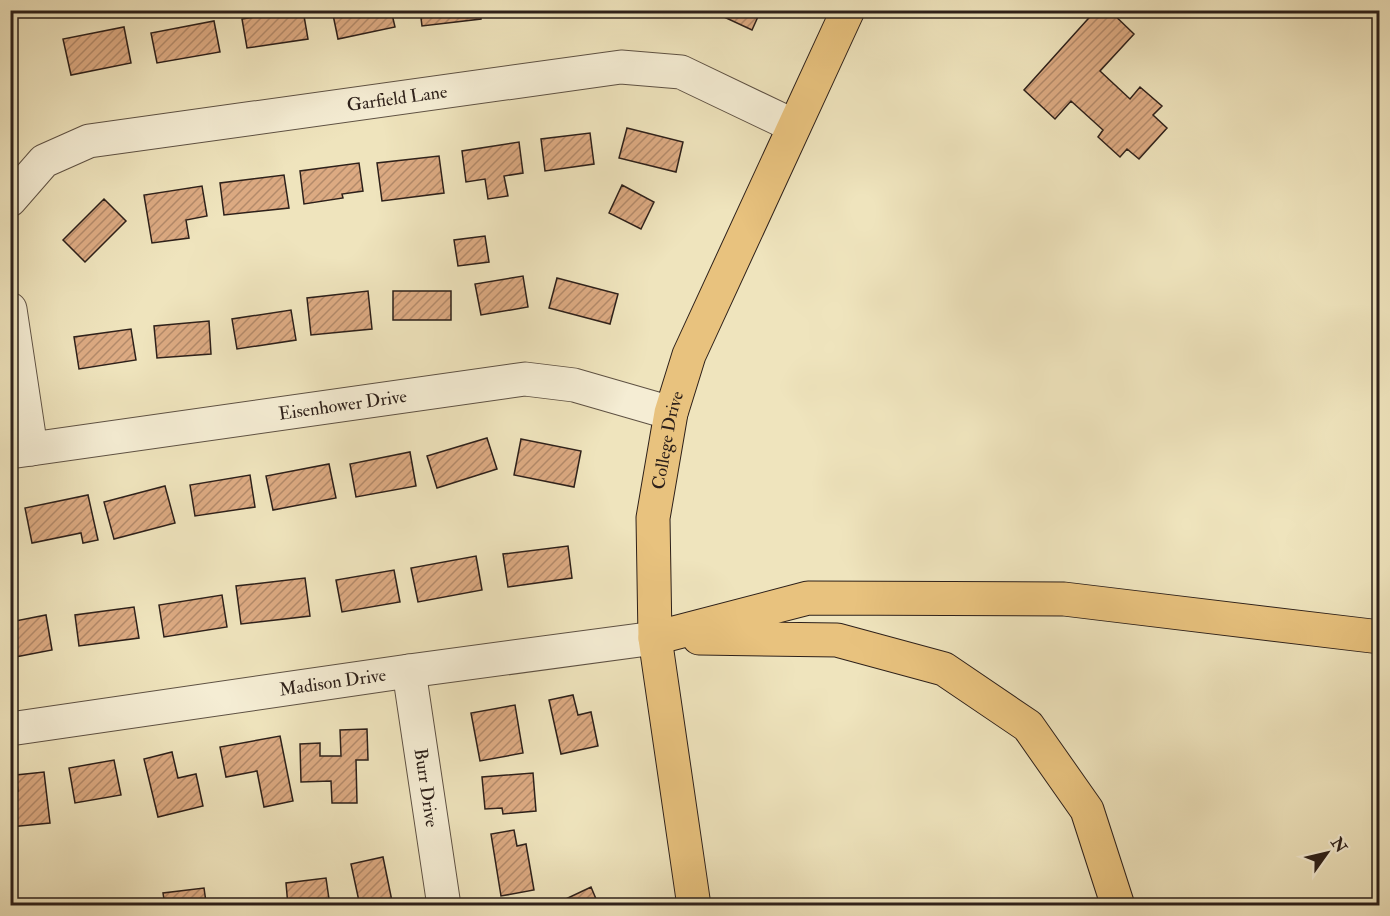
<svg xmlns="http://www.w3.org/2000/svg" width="1390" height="916" font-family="'IM FELL Double Pica',serif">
<defs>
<pattern id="building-hatch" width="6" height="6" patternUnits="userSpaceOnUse" patternTransform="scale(1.5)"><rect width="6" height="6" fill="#dcaa82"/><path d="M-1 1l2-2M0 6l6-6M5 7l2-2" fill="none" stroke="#b38a6a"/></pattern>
</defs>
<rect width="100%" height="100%" fill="#efe4bd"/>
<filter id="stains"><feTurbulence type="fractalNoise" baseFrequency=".00333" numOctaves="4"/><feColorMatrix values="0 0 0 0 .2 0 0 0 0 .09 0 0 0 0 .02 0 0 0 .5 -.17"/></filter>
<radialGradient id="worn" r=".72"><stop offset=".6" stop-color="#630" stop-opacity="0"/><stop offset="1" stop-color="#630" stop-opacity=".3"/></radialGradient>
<path fill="url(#building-hatch)" stroke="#2d201a" stroke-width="1.5" d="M280,10H303L308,39L247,48L242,19L280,13Z
M332,10H391L395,27L338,39Z
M420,10H480L481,19L422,26Z
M709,10H761L752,30Z
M1096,10H1109L1134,34L1100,71L1130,99L1140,87L1162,106L1153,115L1167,128L1139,159L1127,149L1120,157L1098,137L1103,130L1071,101L1055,119L1024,90Z
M214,21L220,52L157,63L151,33Z
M124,27L131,63L71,75L63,39Z
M627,128L683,142L676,172L619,158Z
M590,133L594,164L545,171L541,139Z
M519,142L523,173L504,176L508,196L488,199L485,179L466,182L462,151Z
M439,156L444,193L382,201L377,163Z
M359,163L363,191L342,194L343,198L304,204L300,171Z
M284,175L289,208L224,215L220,183Z
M622,185L654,202L641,229L609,213Z
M202,186L207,216L186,220L189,238L152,243L144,195Z
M104,199L126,221L85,262L63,240Z
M485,236L489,262L458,266L454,240Z
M523,276L528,307L481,315L475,284Z
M557,278L618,294L610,324L549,308Z
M368,291L372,329L311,335L307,298Z
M393,291H451V320H393Z
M291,310L296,340L237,349L232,319Z
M209,321L211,354L157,358L154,326Z
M131,329L136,360L79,369L74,337Z
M487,438L497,469L437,488L427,456Z
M521,439L581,451L574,487L514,475Z
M410,452L416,486L356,497L350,464Z
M329,464L336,498L273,510L266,476Z
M250,475L255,507L195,516L190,485Z
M165,486L175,523L114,539L104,502Z
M88,495L98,540L83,543L81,533L32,543L25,508Z
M568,546L572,578L508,587L503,554Z
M476,556L482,590L418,602L411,568Z
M394,570L400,602L342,612L336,580Z
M305,578L310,616L241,624L236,586Z
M222,595L227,627L164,637L159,605Z
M134,607L139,638L79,646L75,615Z
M46,615L52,650L10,658V622Z
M573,695L578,715L591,712L598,746L561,754L549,700Z
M515,705L523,753L480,761L471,713Z
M367,729L368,760H356L357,803H332L331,781L301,782L300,744L320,743V756H341L340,730Z
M280,736L293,801L264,807L257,771L226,777L220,747Z
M172,752L178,778L196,774L203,806L158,817L144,759Z
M114,760L121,795L75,803L69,768Z
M44,772L50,823L10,827V792L18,791L16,775Z
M533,773L536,811L503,814L502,808L485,809L482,777Z
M514,830L517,846L526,844L534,890L501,896L491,834Z
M383,857L393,906H360L351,864Z
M326,878L330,906H288L286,883Z
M591,887L599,906H551Z
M204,888L206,902L225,900L226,906H165L163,893Z"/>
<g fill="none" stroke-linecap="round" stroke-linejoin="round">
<defs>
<g id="minor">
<path id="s1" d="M10,200L44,161L89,141L621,67L681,72L794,126"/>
<path d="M10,309L31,449"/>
<path id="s2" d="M10,452L525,379L574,385L671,413"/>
<path id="s3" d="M409,671L444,906"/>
<path id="s4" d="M10,729L409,671L655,638"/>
</g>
<g id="major">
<path id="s5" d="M694,906L655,638L653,518L671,413L689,355L848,10"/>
</g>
<path id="highway" d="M655,638L808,598L1064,599L1380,637
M699,638L837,640L944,669L1028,726L1087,810L1118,906"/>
</defs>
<use href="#minor" stroke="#5e5143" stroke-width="35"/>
<use href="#major" stroke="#2d201a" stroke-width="35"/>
<use href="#highway" stroke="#2d201a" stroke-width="35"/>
<use href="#minor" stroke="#f5edd4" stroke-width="33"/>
<use href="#major" stroke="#e8c27e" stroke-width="33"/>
<use href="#highway" stroke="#e8c27e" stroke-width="33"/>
</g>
<g text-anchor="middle" stroke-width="5" stroke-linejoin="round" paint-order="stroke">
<g font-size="18" fill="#2d201a" stroke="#f5edd4">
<text dy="6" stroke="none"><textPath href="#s1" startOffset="412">Garfield Lane</textPath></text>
<text dy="6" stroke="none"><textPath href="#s2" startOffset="336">Eisenhower Drive</textPath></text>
<text dy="6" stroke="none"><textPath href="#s5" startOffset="470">College Drive</textPath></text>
<text dy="6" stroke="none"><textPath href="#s4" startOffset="326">Madison Drive</textPath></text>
<text dy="6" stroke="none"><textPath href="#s3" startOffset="118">Burr Drive</textPath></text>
</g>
</g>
<rect width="1390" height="916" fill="none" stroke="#efe4bd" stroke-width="36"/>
<rect x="12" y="12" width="1366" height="892" fill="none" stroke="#2d201a" stroke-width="3"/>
<rect x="18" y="18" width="1354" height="880" fill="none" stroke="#2d201a" stroke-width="1.5"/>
<g transform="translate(1327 853) rotate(56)" stroke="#f5edd4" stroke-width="4.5" paint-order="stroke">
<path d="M0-4.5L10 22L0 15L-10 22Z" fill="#2d201a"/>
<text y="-9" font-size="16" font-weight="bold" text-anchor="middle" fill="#2d201a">N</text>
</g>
<rect width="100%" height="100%" filter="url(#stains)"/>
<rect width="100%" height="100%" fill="url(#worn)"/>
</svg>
